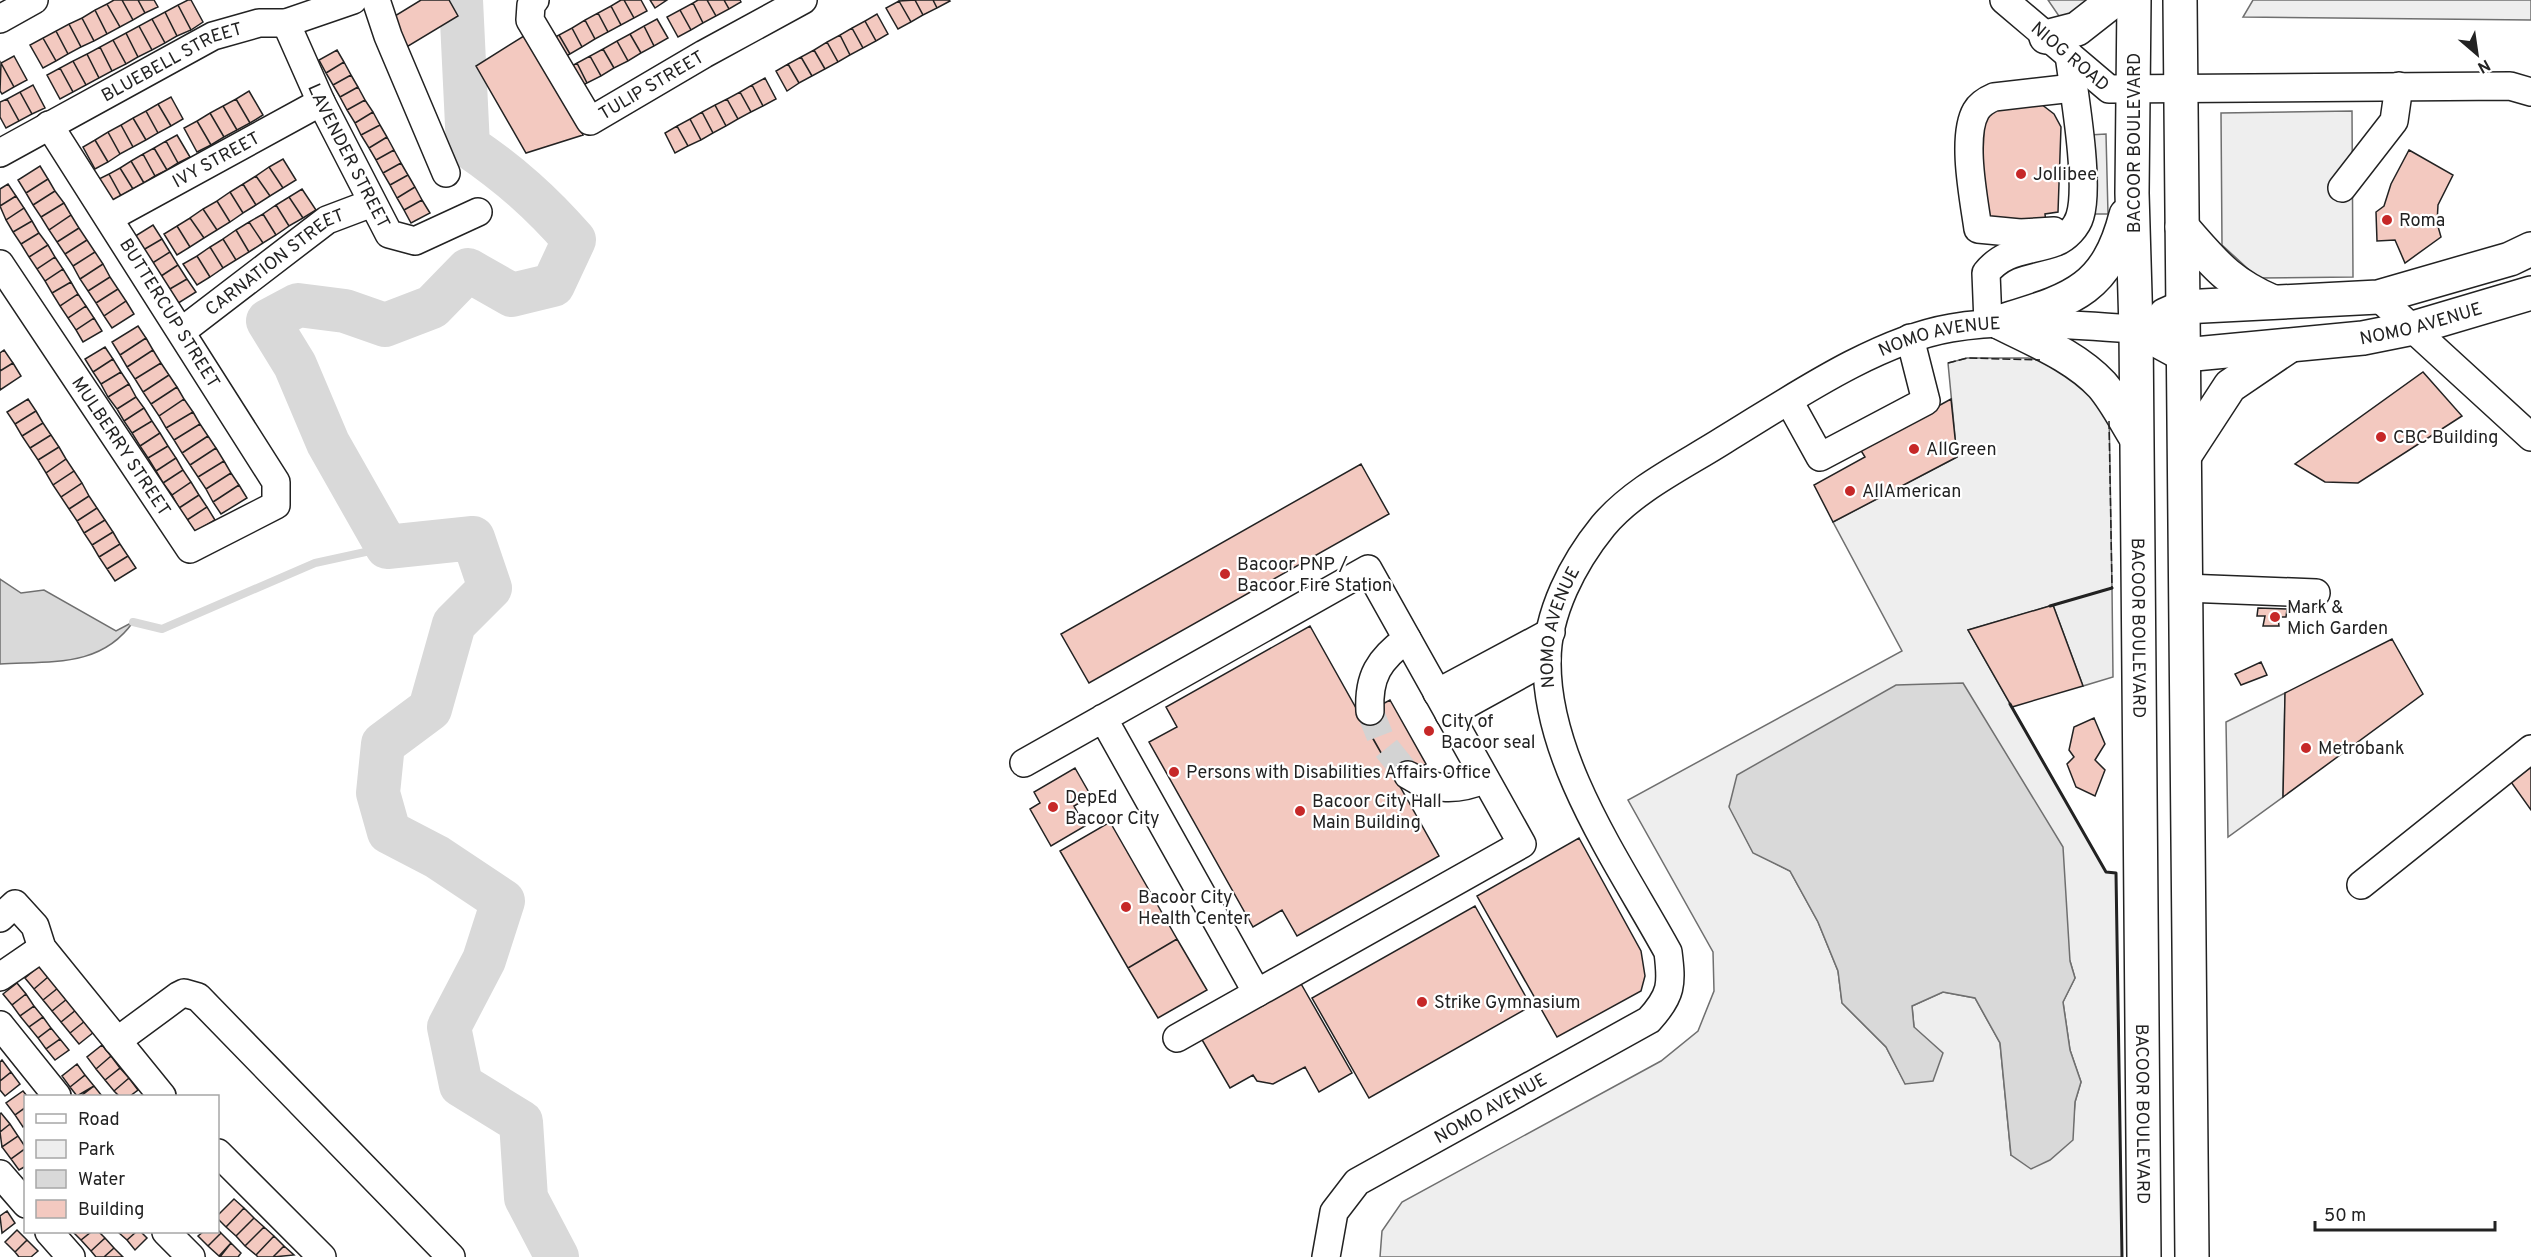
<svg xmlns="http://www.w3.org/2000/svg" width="2531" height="1257" font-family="Overpass,sans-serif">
<rect width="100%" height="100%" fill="#fff"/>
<path fill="#eee" stroke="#6f6f6f" stroke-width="1.5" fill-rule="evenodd" d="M2253,0H2531V20L2243,17Z
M2352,111L2353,277L2258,278L2222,245L2221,113Z
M1967,358H2028L2048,362L2109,407L2112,588L1968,630L2106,872L2116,873L2122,1257H1380L1382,1231L1402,1202L1661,1061L1698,1031L1714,991L1713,952L1628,800L1902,651L1833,522L1957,457L1948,363ZM1730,807L2070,961L2075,978L2063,1002L2070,1050L2081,1082L2075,1102L2072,1140L2011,1155L2000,1043L1975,998L1943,992L1912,1006L1914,1027L1905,1083L1886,1047L1842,1003L1838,971L1818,922L1790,871L1753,852Z"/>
<path fill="#ededed" stroke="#6f6f6f" stroke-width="1.5" d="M2048,0H2089L2061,19Z
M2106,134L2108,214H2092L2089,135Z
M2112,588L2113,677L2083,686L2053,605Z
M2285,693L2283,797L2228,837L2226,722Z"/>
<path fill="#d9d9d9" stroke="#6f6f6f" stroke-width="1.5" d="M0,579L21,593L44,590L116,631L133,622C101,668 50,661 0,664Z
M1963,683L2063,847L2070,961L2075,978L2063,1002L2070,1050L2081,1082L2075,1102L2073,1140L2050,1160L2031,1169L2011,1155L2000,1043L1975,998L1943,992L1912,1006L1914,1027L1943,1053L1933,1081L1905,1084L1886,1047L1842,1003L1838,971L1818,922L1790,871L1753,853L1729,807L1737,775L1896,685Z"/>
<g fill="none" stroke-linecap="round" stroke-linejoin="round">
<path stroke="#d9d9d9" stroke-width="8" d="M133,622L162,629L315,563L393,546"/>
<path stroke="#d9d9d9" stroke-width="44" d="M461,0L468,146C510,175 541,202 574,240L553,285L512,295L468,270L432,307L385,325L345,311L298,305L268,321L295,365L328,443L387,547L473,538L490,588L454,624L430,709L383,744L378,793L389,832L437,857L503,901L484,960L449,1027L461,1085L521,1122L526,1198L557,1257"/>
</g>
<path fill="#f3c9c0" stroke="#222" stroke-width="1.5" d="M114,0H122L133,20L120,27L107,4Z
M122,0H138L145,13L133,20Z
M138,0H154L158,7L145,13Z
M188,0H191L203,22L191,30L178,5Z
M421,0H449L458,16L400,51L385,22Z
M621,0H624L634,18L621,25L611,6Z
M624,0H641L647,11L634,18Z
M650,0H667L655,8Z
M698,0H707L716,16L703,23L693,3Z
M707,0H724L729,9L716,16Z
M724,0H740L741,2L729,9Z
M915,0L923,15L911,22L899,1Z
M915,0H933L937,8L923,15Z
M933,0H949L950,1L937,8Z
M899,1L911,22L898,29L886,8Z
M693,3L703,23L691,30L680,10Z
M107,4L120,27L107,34L95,10Z
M178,5L191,30L177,36L165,12Z
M611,6L621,25L608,32L598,13Z
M95,10L107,34L94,41L82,18Z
M680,10L691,30L678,37L667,17Z
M165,12L177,36L165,43L152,19Z
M598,13L608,32L595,39L585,20Z
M877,14L888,34L876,41L865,21Z
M82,18L94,41L81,47L69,24Z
M152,19L165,43L152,50L139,26Z
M657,19L668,38L654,46L644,26Z
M585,20L595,39L582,47L572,28Z
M865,21L876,41L863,48L852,28Z
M69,24L81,47L68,54L56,31Z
M139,26L152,50L138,57L126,33Z
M644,26L654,46L641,53L630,34Z
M572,28L582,47L570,54L559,35Z
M852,28L863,48L850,55L840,35Z
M56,31L68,54L56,61L43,38Z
M126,33L138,57L126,64L113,40Z
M527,34L583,135L526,153L476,66Z
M630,34L641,53L628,61L617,41Z
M559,35L570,54L557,61L546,42Z
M840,35L850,55L838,62L827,42Z
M43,38L56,61L43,68L30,45Z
M113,40L126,64L112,71L100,47Z
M617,41L628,61L614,68L603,49Z
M827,42L838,62L825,69L814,50Z
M100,47L112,71L99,78L87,54Z
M603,49L614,68L601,76L590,56Z
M337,50L344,62L326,73L319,60Z
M814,50L825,69L812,76L801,57Z
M87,54L99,78L86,85L73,61Z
M14,56L27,80L14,87L1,63Z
M590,56L601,76L587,83L577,63Z
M801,57L812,76L799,83L788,64Z
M73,61L86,85L73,92L60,68Z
M344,62L351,75L333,85L326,73Z
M1,63L14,87L2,94L0,91Z
M577,63L587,83L574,90L563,71Z
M788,64L799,83L787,91L776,71Z
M60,68L73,92L60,99L47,75Z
M351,75L358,87L340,97L333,85Z
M765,78L776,99L763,106L752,85Z
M33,85L45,108L32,114L20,92Z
M752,85L763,106L751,112L740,92Z
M358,87L365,100L347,110L340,97Z
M249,91L263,115L250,123L236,99Z
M20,92L32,114L19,121L7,99Z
M740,92L751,112L738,119L727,99Z
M171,97L183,119L171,126L158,104Z
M7,99L19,121L6,128L0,117V102Z
M236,99L250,123L237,130L223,106Z
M727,99L738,119L726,126L715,105Z
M365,100L373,112L355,123L347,110Z
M158,104L171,126L158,133L146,111Z
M2041,104L2054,114L2061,127L2058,212L2045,214L2046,224L1982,217L1984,108Z
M715,105L726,126L713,133L702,112Z
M223,106L237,130L224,137L210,113Z
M146,111L158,133L146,140L133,118Z
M373,112L380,125L361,135L355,123Z
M702,112L713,133L701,140L690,119Z
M210,113L224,137L211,145L197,121Z
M133,118L146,140L133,147L121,125Z
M690,119L701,140L688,146L677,126Z
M197,121L211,145L197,152L184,128Z
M121,125L133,147L120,154L108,132Z
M380,125L387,137L369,148L361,135Z
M677,126L688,146L675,153L665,133Z
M108,132L120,154L108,162L95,140Z
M177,135L190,157L178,163L166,141Z
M387,137L394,150L376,160L369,148Z
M95,140L108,162L95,169L83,147Z
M166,141L178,163L167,170L154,148Z
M154,148L167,170L155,176L143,154Z
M394,150L401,163L383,173L376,160Z
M2409,150L2453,175L2438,205L2437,223L2441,237L2405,263L2395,240L2377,241L2376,212L2384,206L2391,184Z
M143,154L155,176L144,183L131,161Z
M283,159L296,180L283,188L269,167Z
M131,161L144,183L133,189L120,168Z
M401,163L408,175L390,185L383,173Z
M40,166L48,179L26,193L18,180Z
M269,167L283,188L270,196L256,176Z
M120,168L133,189L121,196L109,174Z
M109,174L121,196L110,202L97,180Z
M408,175L415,187L397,198L390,185Z
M256,176L270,196L256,205L243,184Z
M48,179L55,191L33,205L26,193Z
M8,184L16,196L0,206V189Z
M243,184L256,205L243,213L230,192Z
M415,187L422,200L404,210L397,198Z
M302,189L316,210L303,218L289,197Z
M55,191L64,203L41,217L33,205Z
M230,192L243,213L230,222L217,201Z
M16,196L24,208L6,220L0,206Z
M289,197L303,218L289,226L276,205Z
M422,200L430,213L411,223L404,210Z
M217,201L230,222L217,230L203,209Z
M64,203L71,215L49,230L41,217Z
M276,205L289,226L276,235L263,214Z
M24,208L32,221L13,232L6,220Z
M203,209L217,230L204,238L190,218Z
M263,214L276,235L263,243L249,222Z
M71,215L79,228L57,242L49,230Z
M190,218L204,238L190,247L177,226Z
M32,221L39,233L21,244L13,232Z
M249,222L263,243L249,252L236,230Z
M153,225L162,239L138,253L129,240Z
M177,226L190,247L177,255L164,234Z
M79,228L87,240L65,254L57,242Z
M236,230L249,252L236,260L223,239Z
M39,233L48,245L29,257L21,244Z
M162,239L170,252L146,267L138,253Z
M223,239L236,260L223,268L210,247Z
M87,240L95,252L73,266L65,254Z
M48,245L55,257L37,269L29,257Z
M210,247L223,268L210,277L197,256Z
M95,252L103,264L80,279L73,266Z
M170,252L178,265L155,280L146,267Z
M197,256L210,277L197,285L183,264Z
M55,257L63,269L45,281L37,269Z
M103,264L110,277L88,291L80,279Z
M178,265L187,279L163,293L155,280Z
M63,269L71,282L52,293L45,281Z
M110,277L118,289L96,303L88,291Z
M187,279L196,292L172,307L163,293Z
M71,282L78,294L60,306L52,293Z
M118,289L126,301L104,316L96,303Z
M78,294L86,306L68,318L60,306Z
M126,301L134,314L112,328L104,316Z
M86,306L94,318L76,330L68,318Z
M94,318L102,331L83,342L76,330Z
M138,326L146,338L120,355L112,342Z
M146,338L153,350L127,367L120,355Z
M105,347L113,359L93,372L85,359Z
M4,350L13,363L0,371V353Z
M153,350L161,363L135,379L127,367Z
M113,359L121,372L101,384L93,372Z
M13,363L21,376L0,390V371Z
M161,363L169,375L143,392L135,379Z
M121,372L129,384L108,397L101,384Z
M2423,372L2462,416L2358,483L2325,482L2295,464Z
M169,375L177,387L151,404L143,392Z
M129,384L136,397L117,409L108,397Z
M177,387L184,399L159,416L151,404Z
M136,397L144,408L124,421L117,409Z
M28,399L36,411L15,424L7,412Z
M184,399L193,412L166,428L159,416Z
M1951,399L1957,457L1833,522L1814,485L1865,457L1860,449Z
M144,408L152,421L132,433L124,421Z
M36,411L43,423L22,436L15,424Z
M193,412L200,424L174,440L166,428Z
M152,421L160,433L140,446L132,433Z
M43,423L51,435L30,448L22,436Z
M200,424L208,436L182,453L174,440Z
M160,433L168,446L148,458L140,446Z
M51,435L59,447L38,460L30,448Z
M208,436L216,448L190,465L182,453Z
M168,446L176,458L156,471L148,458Z
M59,447L66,459L46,473L38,460Z
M216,448L224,461L198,477L190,465Z
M176,458L183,470L163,483L156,471Z
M66,459L74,471L53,485L46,473Z
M224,461L231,473L206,489L198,477Z
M1361,464L1389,514L1089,683L1061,634Z
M183,470L191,482L172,495L163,483Z
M74,471L82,483L61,497L53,485Z
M231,473L239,485L213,502L206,489Z
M191,482L199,495L179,508L172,495Z
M82,483L89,496L69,509L61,497Z
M239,485L247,498L221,514L213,502Z
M199,495L207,507L187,520L179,508Z
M89,496L97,508L77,521L69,509Z
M207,507L215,520L195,532L187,520Z
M97,508L105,520L84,533L77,521Z
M105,520L113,532L92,545L84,533Z
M113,532L120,544L99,557L92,545Z
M120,544L128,556L107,569L99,557Z
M128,556L136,568L115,581L107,569Z
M2053,605L2083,686L2012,707L1968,630Z
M2258,608L2287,609L2286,617H2278L2279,626H2263L2265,616H2257Z
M1310,626L1439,856L1297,936L1282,910L1253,927L1149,742L1177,727L1166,707Z
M2392,639L2423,694L2283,797L2285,693Z
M2261,662L2267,675L2241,685L2235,674Z
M1390,700L1426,764L1397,781L1360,716Z
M2094,718L2105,744L2095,760L2105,770L2095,796L2076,787L2067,764L2074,757L2069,750L2074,727Z
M2531,767V810L2511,782Z
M1075,768L1091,796L1074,806L1085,826L1051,846L1030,809L1040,803L1034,792Z
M1110,822L1177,939L1128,968L1060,851Z
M1579,838L1641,951L1645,976L1641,991L1557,1037L1477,896Z
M1475,906L1531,1006L1369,1098L1312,998Z
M1177,939L1207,990L1158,1018L1128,968Z
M39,966L48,977L34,989L25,978Z
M48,977L58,988L43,1000L34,989Z
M1300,982L1352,1073L1319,1092L1305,1067L1273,1084L1257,1081L1253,1075L1230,1088L1201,1038Z
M17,983L26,994L12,1005L3,994Z
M58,988L67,999L52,1011L43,1000Z
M26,994L34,1006L20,1016L12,1005Z
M67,999L76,1010L61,1022L52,1011Z
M34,1006L43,1017L29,1027L20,1016Z
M76,1010L85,1021L70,1033L61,1022Z
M43,1017L51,1028L38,1038L29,1027Z
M85,1021L94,1032L79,1044L70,1033Z
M51,1028L60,1039L46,1049L38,1038Z
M60,1039L69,1050L55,1060L46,1049Z
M102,1045L111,1056L96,1069L87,1057Z
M111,1056L120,1068L105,1080L96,1069Z
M2,1060L11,1072L0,1081V1062Z
M77,1064L85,1075L70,1087L62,1076Z
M120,1068L129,1078L114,1091L105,1080Z
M11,1072L20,1084L5,1096L0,1090V1081Z
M85,1075L94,1086L77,1096L70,1087Z
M129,1078L138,1090L130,1096H119L114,1091Z
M94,1086L102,1096H81Z
M23,1091L27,1096L26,1107L15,1115L6,1103Z
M26,1107V1125L23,1127L15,1115Z
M1,1113L10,1124L0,1132V1114Z
M10,1124L18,1136L2,1147L0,1132Z
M18,1136L26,1148L11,1159L2,1147Z
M26,1148V1166L19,1170L11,1159Z
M234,1199L244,1208L226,1227L218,1219V1215Z
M244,1208L254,1218L236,1236L226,1227Z
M7,1211L15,1223L2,1233L0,1216Z
M254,1218L264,1227L245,1246L236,1236Z
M264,1227L274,1236L256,1255L245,1246Z
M17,1230L27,1240L15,1252L5,1242Z
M218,1230L221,1233L208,1246L198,1236L203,1232Z
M73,1232H91L81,1240Z
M91,1232H99L105,1238L91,1251L81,1240Z
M118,1232H136L127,1240Z
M136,1232H141L147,1238L135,1250L127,1240Z
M221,1233L231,1243L219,1256L208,1246Z
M274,1236L284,1246L273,1257H258L256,1255Z
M105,1238L114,1248L104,1257H96L91,1251Z
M27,1240L38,1251L31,1257H19L15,1252Z
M231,1243L241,1253L238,1257H220Z
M284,1246L294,1255L273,1257Z
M114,1248L123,1257H104Z"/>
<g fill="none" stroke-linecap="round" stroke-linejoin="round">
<path stroke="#d3d3d3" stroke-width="27" stroke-dasharray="27 14" stroke-linecap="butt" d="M1370,711L1383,744L1408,775"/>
<defs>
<g id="minor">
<path d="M376,0L388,36L446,173"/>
<path id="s1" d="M535,0L531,5L530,20L590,121L704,54L803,0"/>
<path id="s2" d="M2004,0L2109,89L2510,86L2531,92"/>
<path d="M0,19L34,0"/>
<path id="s3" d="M286,23L321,102L389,234L415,241L478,212"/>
<path id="s4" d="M0,153L213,36L259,23H286L353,0"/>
<path d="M2342,188L2394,121L2399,86"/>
<path id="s5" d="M109,218L321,102"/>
<path d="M2054,231L2020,233L1978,229C1974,200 1961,137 1976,111C1980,104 1987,100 1994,97L2073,88"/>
<path id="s6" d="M0,264L190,549L276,505V482L49,125"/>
<path d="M2378,297L2531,437"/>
<path d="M1988,323L1986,273C2005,249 2029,252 2056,242C2066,238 2077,227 2080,216C2090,184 2074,92 2069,55"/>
<path id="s7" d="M182,331L327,220L372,203"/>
<path d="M1789,401L1820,457L1926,401L1910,338"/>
<path d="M2185,588L2316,593"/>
<path d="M1437,693L1551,632"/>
<path d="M1370,711C1368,677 1379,659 1407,639"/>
<path d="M1449,714L1547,660"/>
<path d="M1024,763L1368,569L1522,844L1257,993L1103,718"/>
<path d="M1408,775C1432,791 1459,791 1485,779"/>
<path d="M2361,885L2531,749"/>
<path d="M0,918L15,904L35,926L42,948L162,1096"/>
<path d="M0,977L42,948"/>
<path d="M0,1025L57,1096"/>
<path d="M1177,1038L1257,993"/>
<path d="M117,1041L178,996L184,993L198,997L451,1257"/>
<path d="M218,1153L322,1257"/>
<path d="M0,1174L26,1204"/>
<path d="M49,1232L71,1257"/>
<path d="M166,1232L191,1257"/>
<path id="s8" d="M1326,1257L1334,1212L1357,1182L1649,1020C1672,995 1672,984 1668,952C1621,866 1546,762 1547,661C1547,613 1573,563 1603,526C1634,489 1683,466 1724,440C1790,400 1875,341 1951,328C2012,317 2075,326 2136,329"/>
</g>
<g id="major">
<path id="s9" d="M2134,0L2132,193L2136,329L2144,1257"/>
<path d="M2180,0L2192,1257"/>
<path d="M2046,37L2077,29L2114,0"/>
<path d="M2182,227C2214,263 2227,282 2273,302"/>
<path d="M2165,315L2183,307L2378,297L2510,259L2531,249"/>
<path d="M1999,322C2069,300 2106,293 2126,215"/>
<path d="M1999,322C2034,340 2075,356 2102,385C2115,400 2125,420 2135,436"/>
<path id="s10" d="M2136,329L2184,355L2363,338L2413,328L2531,293"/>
<path d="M2185,455L2230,386L2289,346"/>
</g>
</defs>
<use href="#minor" stroke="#222" stroke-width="30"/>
<use href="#major" stroke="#222" stroke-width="36"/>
<use href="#minor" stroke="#fff" stroke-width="27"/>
<use href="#major" stroke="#fff" stroke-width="33"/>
<path stroke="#222" stroke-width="1.5" stroke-dasharray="8 3" stroke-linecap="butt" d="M1948,363L1967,358L2040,360
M2109,421L2112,588"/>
<path stroke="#222" stroke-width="3" d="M2050,606L2112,588
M2010,704L2106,872L2116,873L2122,1257"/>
</g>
<g fill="#c62828" stroke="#fff" stroke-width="2">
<circle cx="2021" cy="174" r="6"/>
<circle cx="2387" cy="220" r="6"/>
<circle cx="2381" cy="437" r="6"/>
<circle cx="1914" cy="449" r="6"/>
<circle cx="1850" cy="491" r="6"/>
<circle cx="1225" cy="574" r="6"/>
<circle cx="2275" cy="617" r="6"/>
<circle cx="1429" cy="731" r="6"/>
<circle cx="2306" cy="748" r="6"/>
<circle cx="1174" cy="772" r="6"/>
<circle cx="1053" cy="807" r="6"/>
<circle cx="1300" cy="811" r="6"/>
<circle cx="1126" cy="907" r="6"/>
<circle cx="1422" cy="1002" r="6"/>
</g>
<g text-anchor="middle" stroke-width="4.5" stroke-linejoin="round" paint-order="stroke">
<g font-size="18" fill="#222" stroke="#fff">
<text dy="6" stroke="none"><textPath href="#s2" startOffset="87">NIOG ROAD</textPath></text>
<text dy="6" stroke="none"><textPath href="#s4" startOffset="195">BLUEBELL STREET</textPath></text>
<text dy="6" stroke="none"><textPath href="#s1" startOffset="210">TULIP STREET</textPath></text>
<text transform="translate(2134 143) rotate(-90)" y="6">BACOOR BOULEVARD</text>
<text dy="6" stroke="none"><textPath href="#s3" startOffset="147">LAVENDER STREET</textPath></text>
<text dy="6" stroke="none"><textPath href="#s5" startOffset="122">IVY STREET</textPath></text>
<text dy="6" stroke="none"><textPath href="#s7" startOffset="116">CARNATION STREET</textPath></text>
<text transform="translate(170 313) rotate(58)" y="6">BUTTERCUP STREET</text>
<text dy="6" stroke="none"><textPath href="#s10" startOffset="294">NOMO AVENUE</textPath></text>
<text dy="6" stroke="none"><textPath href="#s8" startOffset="1350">NOMO AVENUE</textPath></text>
<text dy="6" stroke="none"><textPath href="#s6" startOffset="219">MULBERRY STREET</textPath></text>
<text dy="6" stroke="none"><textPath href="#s9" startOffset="628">BACOOR BOULEVARD</textPath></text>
<text dy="6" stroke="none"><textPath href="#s8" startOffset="846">NOMO AVENUE</textPath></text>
<text dy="6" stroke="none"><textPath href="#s8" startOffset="236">NOMO AVENUE</textPath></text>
<text dy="6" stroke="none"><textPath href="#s9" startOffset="1114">BACOOR BOULEVARD</textPath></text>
</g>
<g font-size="18" fill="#222" stroke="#fff" text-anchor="start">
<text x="2033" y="180">Jollibee</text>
<text x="2399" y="226">Roma</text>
<text x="2393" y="443">CBC Building</text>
<text x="1926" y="455">AllGreen</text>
<text x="1862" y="497">AllAmerican</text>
<text x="1237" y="570">Bacoor PNP /<tspan x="1237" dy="21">Bacoor Fire Station</tspan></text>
<text x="2287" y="613">Mark &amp;<tspan x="2287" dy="21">Mich Garden</tspan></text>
<text x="1441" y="727">City of<tspan x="1441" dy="21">Bacoor seal</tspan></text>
<text x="2318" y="754">Metrobank</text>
<text x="1186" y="778">Persons with Disabilities Affairs Office</text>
<text x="1065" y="803">DepEd<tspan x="1065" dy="21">Bacoor City</tspan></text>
<text x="1312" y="807">Bacoor City Hall<tspan x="1312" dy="21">Main Building</tspan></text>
<text x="1138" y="903">Bacoor City<tspan x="1138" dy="21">Health Center</tspan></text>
<text x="1434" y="1008">Strike Gymnasium</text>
</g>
</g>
<rect x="24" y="1095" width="195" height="138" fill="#ffffff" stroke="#a7a7a7" stroke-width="1.5"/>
<rect x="36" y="1114" width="30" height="9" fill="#ffffff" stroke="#a7a7a7" stroke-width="1.5"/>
<text x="78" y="1125" font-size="18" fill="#222222">Road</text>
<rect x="36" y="1140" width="30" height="18" fill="#eeeeee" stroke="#a7a7a7" stroke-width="1.5"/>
<text x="78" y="1155" font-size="18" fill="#222222">Park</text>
<rect x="36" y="1170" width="30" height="18" fill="#d9d9d9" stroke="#a7a7a7" stroke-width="1.5"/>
<text x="78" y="1185" font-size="18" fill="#222222">Water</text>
<rect x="36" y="1200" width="30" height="18" fill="#f3c9c0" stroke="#a7a7a7" stroke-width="1.5"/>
<text x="78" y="1215" font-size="18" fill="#222222">Building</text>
<g transform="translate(2477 54) rotate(151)" stroke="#ffffff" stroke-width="4.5" paint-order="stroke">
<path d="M0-4.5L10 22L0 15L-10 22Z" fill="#222222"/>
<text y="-9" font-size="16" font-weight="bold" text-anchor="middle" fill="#222222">N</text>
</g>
<path d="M2315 1221v9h180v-9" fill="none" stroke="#222222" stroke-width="3"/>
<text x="2324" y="1221" font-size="18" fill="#222222" stroke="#ffffff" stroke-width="4.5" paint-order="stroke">50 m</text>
</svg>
